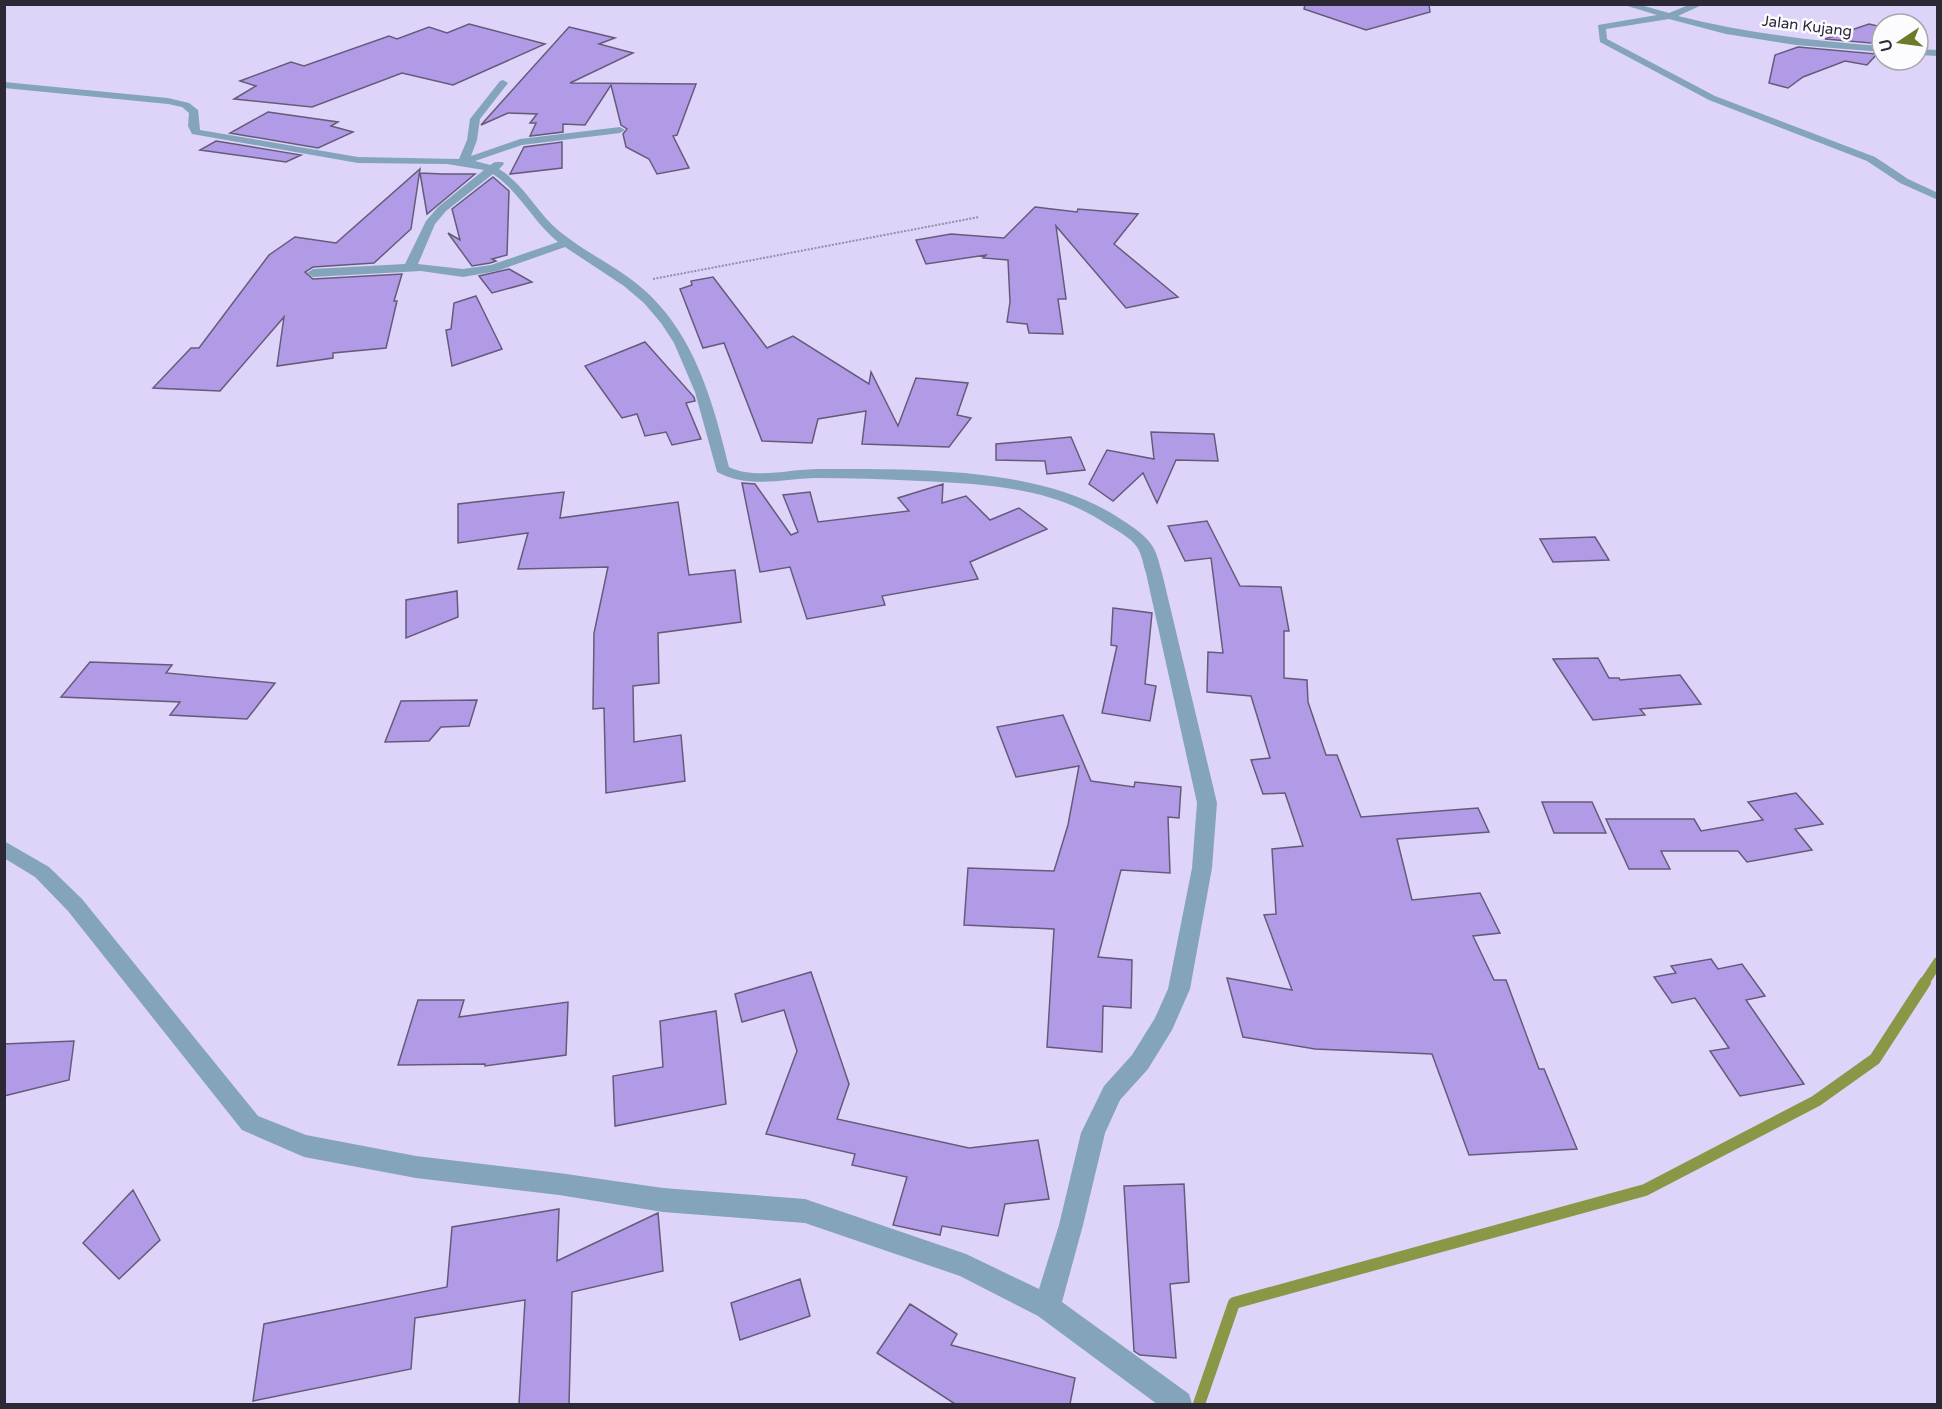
<svg xmlns="http://www.w3.org/2000/svg" width="1942" height="1409" font-family="'Varela Round',sans-serif">
<rect width="100%" height="100%" fill="#ded4f9"/>
<g fill="none" stroke-linecap="round" stroke-linejoin="round">
<path stroke="#899746" stroke-width="10" d="M1924,983L1938,962"/>
<path stroke="#899746" stroke-width="12" d="M1199,1404L1234,1303L1645,1190L1816,1101L1875,1059L1925,982"/>
</g>
<path fill="#b29be6" stroke="#645b7b" stroke-width="1.5" d="M1305,4H1429L1430,12L1366,30L1304,9Z
M469,24L545,44L453,85L402,73L312,107L234,99L256,86L240,81L291,62L304,66L389,36L397,39L429,27L447,33Z
M1869,24L1882,27V44L1825,39Z
M569,27L615,38L599,44L633,53L570,83L696,84L677,135L673,136L689,168L657,174L649,159L626,147L623,134L627,129L621,125L611,85L585,125L563,124V132L530,136L536,123H530L537,114L508,113L481,125Z
M1798,47L1877,54L1867,65L1845,61L1803,77L1788,88L1769,83L1775,55Z
M268,112L338,122L331,126L353,132L318,148L230,133Z
M216,141L301,155L286,162L200,150Z
M562,142V168L510,174L524,147Z
M420,169L411,229L374,263L313,267L305,272L313,279L402,274L394,301H397L386,348L333,353V358L277,366L284,317L220,391L153,388L191,348H199L269,255L295,237L336,243Z
M420,173L443,174H475L427,214Z
M493,177L509,191L507,255L492,259L496,261L490,263L472,266L448,233L460,240L452,209Z
M1035,207L1077,212L1078,209L1138,214L1114,244L1178,297L1126,308L1056,226L1066,299H1058L1063,334L1029,333L1027,324L1007,322L1010,302L1008,260L983,258L986,255L926,264L916,240L951,234L1004,238Z
M509,269L532,282L492,293L479,276Z
M713,277L767,348L793,336L869,384L871,372L898,426L916,378L968,383L957,415L971,418L949,447L862,444L866,411L818,419L812,443L762,441L724,343L703,348L680,289L692,285L691,281Z
M476,296L502,349L452,366L446,330L451,329L454,303Z
M645,342L694,397L695,401L686,403L701,439L672,445L666,432L645,436L637,414L622,418L585,366Z
M1151,432L1214,434L1218,461L1176,460L1157,503L1143,473L1113,501L1089,484L1107,450L1154,459Z
M1071,437L1085,470L1047,474L1045,461L996,460V444Z
M742,483L755,484L791,535L798,532L783,495L810,492L818,522L909,511L898,498L943,484L942,503L966,496L990,520L1019,508L1047,529L970,562L978,579L882,596L885,605L807,619L790,567L760,572Z
M564,492L560,518L678,502L689,575L735,570L741,622L658,633L659,683L633,686L634,742L681,735L685,781L606,793L604,708L593,709L594,633L608,567L518,569L528,533L458,543V504Z
M1207,521L1240,586L1281,587L1289,631H1284V678L1307,680L1308,702L1326,755H1337L1361,817L1478,808L1489,832L1397,839L1412,900L1480,893L1500,933L1473,936L1494,980H1506L1539,1069H1544L1577,1149L1469,1155L1432,1054L1315,1049L1243,1037L1227,978L1292,990L1264,915L1276,914L1272,849L1303,846L1285,793L1263,794L1251,760L1270,758L1251,696L1207,692L1208,652L1223,653L1211,558L1185,561L1168,526Z
M1595,537L1609,560L1553,562L1540,539Z
M457,591L458,617L406,638V600Z
M1113,608L1152,613L1145,684L1156,686L1150,721L1102,713L1117,646L1111,645Z
M1598,658L1609,678H1619L1620,680L1680,675L1701,704L1640,709L1645,715L1593,720L1553,659Z
M90,662L172,665L166,673L275,683L247,719L170,715L180,702L61,697Z
M477,700L469,726L441,727L429,741L385,742L401,701Z
M1063,715L1091,781L1134,787L1135,782L1181,787L1179,818L1168,817L1170,873L1121,870L1098,957L1132,960L1131,1008L1103,1006L1102,1052L1047,1047L1054,929L964,925L968,868L1054,871L1068,825L1079,766L1016,777L997,727Z
M1796,793L1823,824L1795,829L1812,850L1747,862L1738,851H1661L1670,869H1629L1606,819H1694L1701,831L1763,820L1748,802Z
M1542,802H1592L1606,833H1554Z
M1711,959L1718,969L1742,964L1765,996L1746,1000L1804,1084L1740,1096L1710,1051L1729,1048L1695,998L1672,1003L1654,977L1676,973L1671,966Z
M811,972L849,1084L837,1119L969,1148L1038,1140L1049,1199L1005,1204L998,1236L942,1226L940,1235L893,1225L907,1177L852,1165L855,1154L766,1134L797,1051L784,1010L742,1022L735,994Z
M418,1000H464L459,1017L568,1002L566,1055L485,1066V1064L398,1065Z
M716,1011L726,1104L615,1126L613,1076L663,1067L660,1021Z
M74,1041L69,1080L4,1096V1044Z
M1184,1184L1189,1282L1170,1284L1176,1358L1140,1355L1134,1351L1124,1186Z
M133,1190L160,1240L119,1279L83,1243Z
M559,1209L557,1261L658,1213L663,1271L572,1292L569,1404H519L525,1300L415,1318L411,1369L253,1401L264,1324L447,1287L452,1227Z
M800,1279L810,1316L740,1340L731,1303Z
M910,1304L957,1334L951,1345L1075,1378L1070,1404H955L877,1353Z"/>
<g fill="none" stroke-linecap="round" stroke-linejoin="round">
<path stroke="#948da8" stroke-width="2" stroke-dasharray="2 1.5" stroke-linecap="butt" d="M653,279L979,217"/>
<path fill="#83a4ba" fill-rule="evenodd" d="M1621,4H1637L1669,13L1691,4H1704L1678,16C1746,33 1813,41 1882,46V52L1796,45L1726,34L1669,19L1606,29L1607,39L1715,96L1875,157L1908,179L1938,193V200L1900,183L1867,161L1709,100L1600,42L1598,25L1657,15Z
M1918,49L1938,50V56L1918,55Z
M503,80L508,83L480,119L477,140L471,156L520,139L620,127L625,130L620,133L522,145L475,161L490,165L495,162H503L504,164L499,169C525,185 537,213 559,231C582,250 608,262 632,280C692,325 712,397 729,467C756,480 789,469 818,469C911,469 1040,466 1119,518C1130,525 1143,533 1151,544C1157,552 1159,563 1162,573L1217,803L1212,868L1190,989L1172,1030L1148,1069L1120,1100L1105,1133L1083,1225L1062,1302L1189,1394L1192,1404H1157L1038,1316L960,1276L805,1223L663,1212L559,1195L416,1178L304,1157L242,1130L68,911L35,877L4,858V841L49,867L82,899L258,1116L306,1135L416,1156L559,1173L663,1188L805,1199L966,1254L1039,1289L1059,1225L1081,1133L1104,1086L1132,1055L1155,1018L1168,989L1192,868L1197,803L1146,573C1143,565 1142,554 1137,547C1131,538 1118,531 1108,525C1052,487 986,484 920,481C885,479 850,478 815,478C781,479 749,489 717,472L695,392L674,343L661,323L644,303L624,286L565,247L497,271L463,277L421,271L313,277L307,273L313,269L405,264L426,221L438,207L484,170L447,164L358,163L192,134L188,126L189,113L182,107L168,104L4,88V82L168,98L189,103L198,110L200,130L358,157L459,159L467,140L470,119L500,81ZM493,174C519,191 533,222 558,242L491,265L463,269L418,264L435,224L446,211Z"/>
</g>
<g text-anchor="middle" stroke-width="5" stroke-linejoin="round" paint-order="stroke">
<g font-size="15" fill="#2c2836" stroke="#fcfbfe">
<text transform="translate(1807 26) rotate(7)" y="5">Jalan Kujang</text>
</g>
</g>
<rect width="1942" height="1409" fill="none" stroke="#2c2836" stroke-width="12"/>
<g transform="translate(1900 42) rotate(257)"><circle r="28" fill="#fcfbfe" stroke="#a9a7ae" stroke-width="1.5"/>
<path d="M0-4.5L10 22L0 15L-10 22Z" fill="#6d7a27"/>
<text y="-9" font-size="16" font-weight="bold" text-anchor="middle" fill="#2c2836">U</text>
</g>
</svg>
